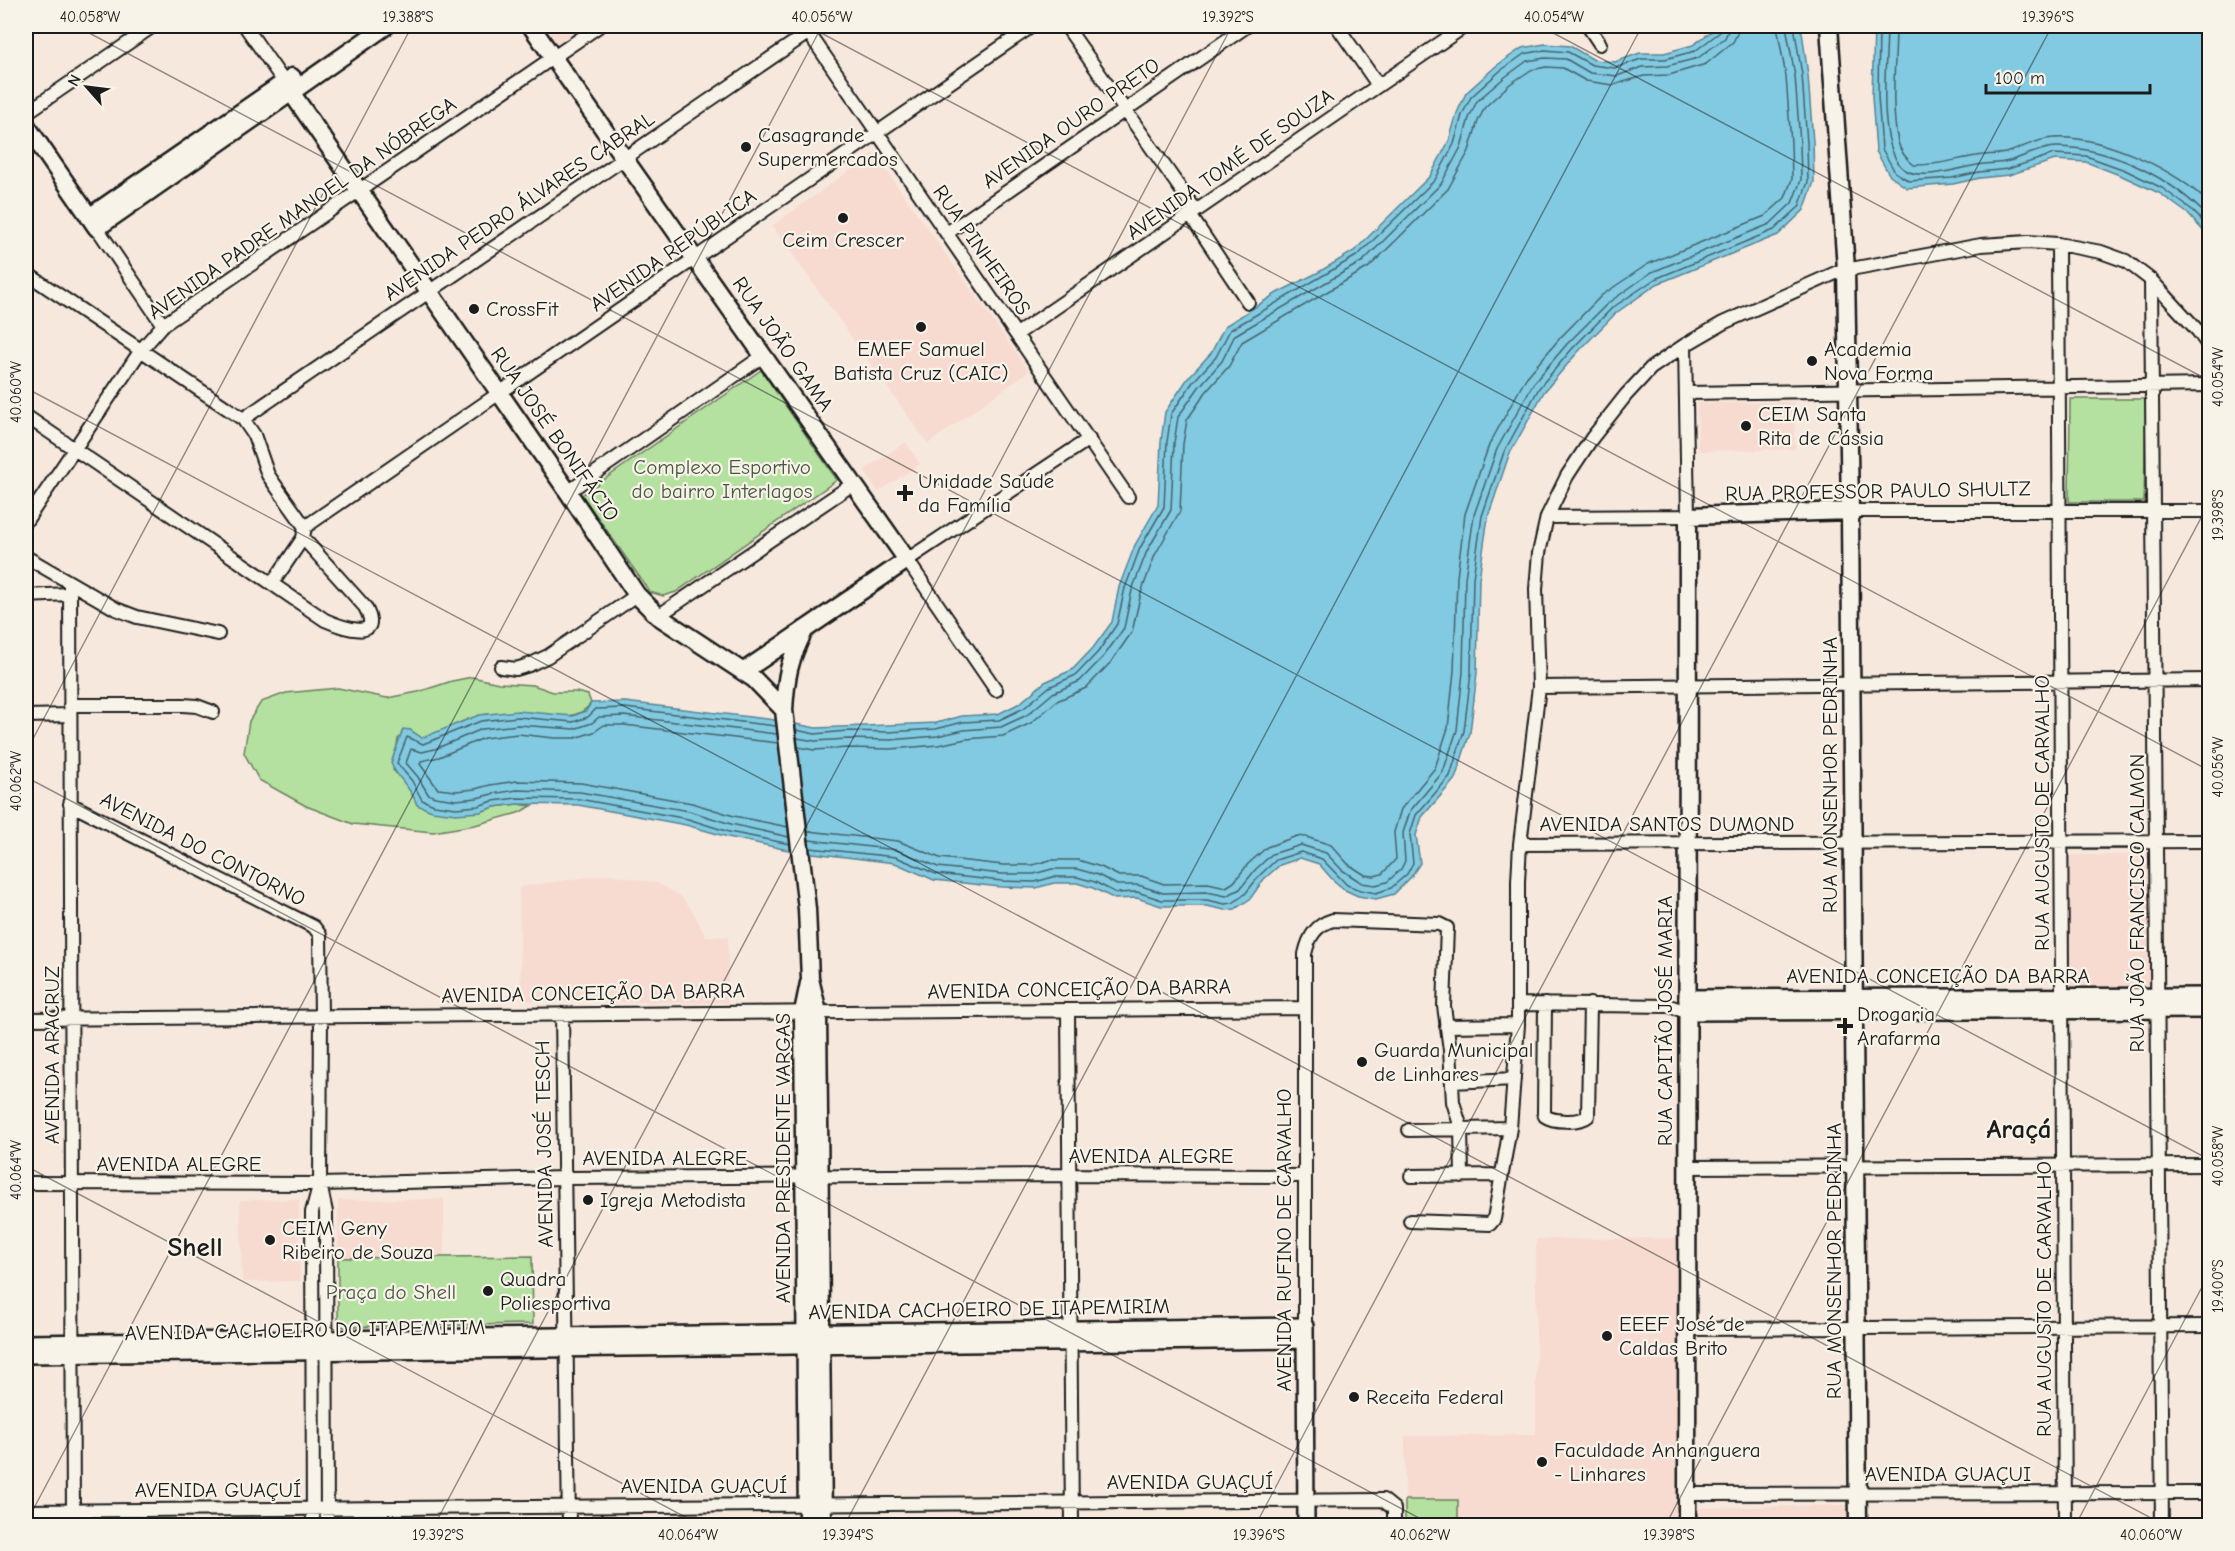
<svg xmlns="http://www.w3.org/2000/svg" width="2235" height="1551" font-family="'Comic Neue',sans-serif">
<rect width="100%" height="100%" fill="#f7e8dd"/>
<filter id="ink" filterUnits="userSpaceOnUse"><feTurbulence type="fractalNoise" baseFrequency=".0167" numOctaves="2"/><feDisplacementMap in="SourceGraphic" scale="12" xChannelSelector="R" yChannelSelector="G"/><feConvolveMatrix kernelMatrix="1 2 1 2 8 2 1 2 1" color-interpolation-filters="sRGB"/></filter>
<g filter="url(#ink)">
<path fill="#f7dbd0" d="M545,26H586L558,45Z
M874,153L1029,371L928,444L772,226Z
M1794,402L1795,449L1698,451L1697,403Z
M906,442L920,464L878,492L864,470Z
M2068,855H2149V987H2068Z
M609,874L657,883L681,896L694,913L705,936L728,937V1003L521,1001L519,887Z
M299,1199L300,1281L242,1282L240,1200Z
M444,1199V1257L338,1258V1200Z
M1678,1238V1525H1405V1436L1536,1435V1239Z
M1848,1505V1525H1698V1508Z"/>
<path fill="#b4e19f" stroke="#687e5e" stroke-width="1.5" d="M761,370L837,480L676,592L663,596L650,592L582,495Z
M2070,399H2146L2144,502H2069Z
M472,677L499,683L533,685L553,692H576L588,695L591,703C577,724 548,714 526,714C511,714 493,712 479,716C459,720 441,734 422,738L410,730L398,739L393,770L407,784L418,805L480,812L494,807L517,804L532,806L518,813L475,825L433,832L353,824L306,806L259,780L244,753L249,721L261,702L286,693L338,688L387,698L418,692L452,681Z
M532,1256L533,1324L338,1327V1258Z
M1405,1500H1458V1525H1405Z"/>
<path fill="#81cae1" stroke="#598492" stroke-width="1.5" d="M1719,26H1798L1802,32L1808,75L1813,142L1814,182L1804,210L1778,235L1657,284L1616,313L1577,353L1544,392L1509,455L1488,517L1479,579L1477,673L1470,733L1455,779L1422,817L1416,835L1420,863L1411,877L1394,894L1376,899L1358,896L1345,890L1332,879L1319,864L1300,858L1280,865L1264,879L1250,899L1235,909L1225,910L1207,906H1161L1137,898L1115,899L1093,888L1077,883H1054L1036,888L1001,887L934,880L895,863L788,850L728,837L686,825L578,805L517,804L494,807L480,812L456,814L432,811L417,805C411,786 397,779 391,763L403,729L410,730L422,738L479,715L518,711L573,716L586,711L591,703L625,702L775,720L816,728L936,723L962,716L998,714L1020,703L1045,682L1072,670L1093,648L1112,622L1119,587L1135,545L1158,505L1161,442L1165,412L1188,378L1211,353L1225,326L1277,293L1319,272L1354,251L1430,176L1449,141L1457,113L1466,93L1496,66L1522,48L1545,44L1570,46L1594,60L1615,62L1640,53H1664L1693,45Z
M1874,26H2209V237L2187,213L2159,193L2122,176L2086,162L2055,160L2009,175L1980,178L1953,184L1907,188L1890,176L1876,151L1872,97Z"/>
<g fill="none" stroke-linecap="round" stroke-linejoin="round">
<path stroke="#44626b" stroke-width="1.5" d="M1879,26L1878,96L1882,149L1895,172L1909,181L1952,178L1979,172L2008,169L2054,154L2086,156L2125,170L2162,188L2191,209L2210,229
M1887,26C1887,64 1877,133 1899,164C1913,185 1957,168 1977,165C1987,163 1999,164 2009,161C2024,157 2041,147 2057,147C2113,148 2172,178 2210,219
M1896,26C1896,64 1890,104 1898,142C1900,151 1907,160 1914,165C1936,166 1956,159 1977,156C1986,154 1996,155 2005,153C2021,149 2036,139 2053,138C2100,134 2179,170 2210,205
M776,726L625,708L596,709L588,717L573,722L518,717L481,721L423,744L407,737L397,763L412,781L422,800L434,805L456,808L478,806L493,801L517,798L579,799L688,819L729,832L790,844
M796,730L815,734L847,731L889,732L936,729L963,722L999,720L1024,708L1049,687L1076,675L1098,652L1117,624L1125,588L1140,548L1164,507L1167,442L1171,414L1193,382L1216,357L1230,330L1358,255L1435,180L1454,144L1462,115L1471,97L1500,71L1524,54L1545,50L1568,52L1592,65L1615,68L1641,59H1665L1695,51L1720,32L1722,26
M777,734L624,716L599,717L592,723L574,729L518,725L482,729L435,749L422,752L411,749L406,763L418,777L428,794L435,797L456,800L477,798L492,794L517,790L580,792L689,811L731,824L789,837
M797,738L815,741L848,739L890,740L937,736L964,730L1001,727L1027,715L1053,693L1080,681L1104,656L1124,628L1132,590L1147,551L1171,510L1174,443L1178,417L1199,387L1222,361L1235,335L1363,261L1441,184L1461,147L1469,118L1477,101L1505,77L1527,61L1545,58L1566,59L1590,73L1617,76L1642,67L1667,66L1698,58L1725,38L1730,26
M778,743L624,725H604L594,732L575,738H554L518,734L484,738L439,757L421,761L420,764L438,789L456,791L475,789L490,785L517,781L581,783L692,803L734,816L788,827
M798,747L814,750L848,748L891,749L938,745L966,739L1003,736L1031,723L1057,701L1086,688L1111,662L1132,632L1141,593L1155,555L1180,511L1183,444L1187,420L1206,392L1229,366L1242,342L1369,267L1448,189L1469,151L1478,121L1485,107L1510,84L1531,70L1546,67L1563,68L1586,81L1613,85L1644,76L1669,75L1706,64L1733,42L1737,34L1739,26
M808,831L898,841L940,858L1003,865H1033L1050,860H1078L1101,867L1119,876H1141L1164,884L1208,883L1226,887L1234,882L1248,864L1267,847L1297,836L1306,837L1331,845L1348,864L1365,875L1374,876L1382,874L1396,859L1394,832L1401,809L1435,768L1448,728L1454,671L1457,577L1465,514L1489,445L1526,378L1560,338L1602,295L1648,264L1765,216L1785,198L1792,179L1791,143L1786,77L1777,26
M809,840L897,850L938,867L1002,874H1034L1052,869H1077L1098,875L1117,885H1138L1163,893L1207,892L1226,896L1240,889L1255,870L1272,854L1301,845L1326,853L1342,870L1362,883L1375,885L1387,882L1401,869L1405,861L1403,833L1410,811L1443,772L1457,730L1463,672L1465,578L1474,515L1497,449L1533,384L1567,344L1608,303L1652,272L1770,224L1792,203L1801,180L1800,143L1795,76L1786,26
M810,848L896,857L936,874L1002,881L1035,882L1053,877H1077L1095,882L1116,893L1137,892L1162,900H1207L1225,904L1233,903L1245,894L1260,875L1276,860L1301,852L1322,859L1347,885L1360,890L1376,893L1391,888L1407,874L1413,863L1410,834L1416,815L1450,776L1464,731L1471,673L1473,578L1482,516L1504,452L1539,388L1572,349L1612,308L1655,279L1774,230L1799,207L1808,182L1807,143L1802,75L1794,26"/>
<defs>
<path id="minor" d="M245,26L284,82
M804,26L1128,497
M1066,26L1196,211
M1337,26L1378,85
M1588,26L1600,44
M26,113L153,26
M1190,215L1248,302
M97,228L163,325
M947,233L1247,26
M2058,244L2065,1526
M26,273L243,419L254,435L268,475L305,527L303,538L365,607C385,643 341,627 325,620L26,416
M2151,280L2162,1526
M1017,334L1465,26
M1686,393L2210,385
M243,419L818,26
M568,492L763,356
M1850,511H2210
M1547,517L1688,516L1685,345
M26,521L141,350L163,325L599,26
M305,527L1032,26
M26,557L116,609L137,617L218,634
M70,583L73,1526
M272,584L303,538
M26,596L69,594
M658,616L853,484
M501,667L516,669L529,665L548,656L637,595
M1539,687L2210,680
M996,690L907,560L1089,439
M70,705H183L197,706L213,712
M26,716L70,715
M70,804L314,927L320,935L321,1016L320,1184L326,1212L327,1526
M1520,844L2210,841
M1519,1004L1669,1006L1687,1012
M1545,1004L1544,1113L1545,1116C1553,1122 1580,1123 1588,1116L1590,1004
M1068,1010L1072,1526
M562,1014L569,1526
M26,1019L1305,1008
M1446,1026L1518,1025
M1452,1082L1514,1079
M1409,1130L1510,1128
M1687,1167L2210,1165
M1411,1176L1502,1175
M26,1183L320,1184L564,1178L1069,1175L1305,1176
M1410,1221L1490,1224L1494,1219L1510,1128L1518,1025V881L1520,844L1539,687L1536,589L1539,553L1547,517L1567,476L1592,438L1626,395L1651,368L1685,345L1723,323L1840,271L1981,245L2028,242L2058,244L2101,252L2126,261L2151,280L2198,331L2210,348
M1305,1326V954C1309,936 1316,925 1333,920L1439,924L1447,928L1444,1006L1450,1050L1453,1102L1461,1128L1462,1176
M1687,1329L2210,1326
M1687,1494L2210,1493
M26,1511L1383,1500L1394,1509V1526
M313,1526L312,1212L319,1186"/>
<path id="tertiary" d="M1687,998L2210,996
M1687,1012L2210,1010
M26,1343L1305,1326L1306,1526
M26,1355L1305,1340"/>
<path id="secondary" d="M531,26L907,560L744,671
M1829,26L1846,269L1850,511L1858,1526
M284,82L568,492L637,595L658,616L754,679L784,710
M26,125L97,228L386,26
M89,217L292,77
M805,629C789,660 786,676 784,710L807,909L810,979L818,1012L823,1526
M807,1526L803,1012L809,983
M1687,1526L1688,516L1850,511"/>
</defs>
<use href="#minor" stroke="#1c1c1c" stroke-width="16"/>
<use href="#tertiary" stroke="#1c1c1c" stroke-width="20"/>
<use href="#secondary" stroke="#1c1c1c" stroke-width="21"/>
<use href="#minor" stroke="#f7f3e8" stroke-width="12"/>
<use href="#tertiary" stroke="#f7f3e8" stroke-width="15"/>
<use href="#secondary" stroke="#f7f3e8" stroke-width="16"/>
</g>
</g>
<path fill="none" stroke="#1c1c1c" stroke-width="1.5" stroke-opacity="0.45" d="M76,26L2210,1160M808,26L2210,771M1540,26L2210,381M26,388L2166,1526M26,752L412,26M26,777L1434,1526M26,1166L702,1526M26,1523L822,26M434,1526L1232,26M844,1526L1642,26M1255,1526L2052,26M1665,1526L2210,501M2075,1526L2210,1272"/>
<g fill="#1c1c1c" stroke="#f7f3e8" stroke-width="2">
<circle cx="746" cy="147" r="6"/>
<circle cx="843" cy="218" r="6"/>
<circle cx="474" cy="309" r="6"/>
<circle cx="921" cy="327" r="6"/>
<circle cx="1812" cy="361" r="6"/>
<circle cx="1746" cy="426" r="6"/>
<path d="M902 484h6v6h6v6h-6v6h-6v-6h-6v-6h6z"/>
<path d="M1842 1017h6v6h6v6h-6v6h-6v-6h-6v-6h6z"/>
<circle cx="1362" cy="1062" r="6"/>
<circle cx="588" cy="1200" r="6"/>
<circle cx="270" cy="1240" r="6"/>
<circle cx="488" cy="1291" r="6"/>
<circle cx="1607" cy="1336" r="6"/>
<circle cx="1354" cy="1397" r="6"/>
<circle cx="1542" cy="1462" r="6"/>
</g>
<g text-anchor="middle" stroke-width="4.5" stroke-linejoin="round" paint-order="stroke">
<g font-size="21" fill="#1c1c1c" stroke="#f7f3e8">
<text transform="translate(1071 123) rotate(-35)" y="7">AVENIDA OURO PRETO</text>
<text transform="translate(1230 164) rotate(-35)" y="7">AVENIDA TOMÉ DE SOUZA</text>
<text transform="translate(519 206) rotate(-34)" y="7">AVENIDA PEDRO ÁLVARES CABRAL</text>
<text transform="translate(302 208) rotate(-35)" y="7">AVENIDA PADRE MANOEL DA NÓBREGA</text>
<text transform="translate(673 250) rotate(-35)" y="7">AVENIDA REPÚBLICA</text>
<text transform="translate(982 250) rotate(55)" y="7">RUA PINHEIROS</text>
<text transform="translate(783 344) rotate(55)" y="7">RUA JOÃO GAMA</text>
<text transform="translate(555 434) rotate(55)" y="7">RUA JOSÉ BONIFÁCIO</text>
<text transform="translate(1878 491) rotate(-1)" y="7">RUA PROFESSOR PAULO SHULTZ</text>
<text transform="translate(1830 775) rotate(-90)" y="7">RUA MONSENHOR PEDRINHA</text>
<text transform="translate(2042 813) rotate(-90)" y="7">RUA AUGUSTO DE CARVALHO</text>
<text x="1667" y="831">AVENIDA SANTOS DUMOND</text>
<text transform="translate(203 849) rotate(27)" y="7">AVENIDA DO CONTORNO</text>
<text transform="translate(2137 903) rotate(-90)" y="7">RUA JOÃO FRANCISCO CALMON</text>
<text x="1938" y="983">AVENIDA CONCEIÇÃO DA BARRA</text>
<text transform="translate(1079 989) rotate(-1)" y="7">AVENIDA CONCEIÇÃO DA BARRA</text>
<text transform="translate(593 993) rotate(-1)" y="7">AVENIDA CONCEIÇÃO DA BARRA</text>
<text transform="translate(1665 1021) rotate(-90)" y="7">RUA CAPITÃO JOSÉ MARIA</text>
<text transform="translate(52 1055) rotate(-90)" y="7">AVENIDA ARACRUZ</text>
<text transform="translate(544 1144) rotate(-91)" y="7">AVENIDA JOSÉ TESCH</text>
<text x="1151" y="1163">AVENIDA ALEGRE</text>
<text x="665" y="1165">AVENIDA ALEGRE</text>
<text transform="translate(783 1158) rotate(-90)" y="7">AVENIDA PRESIDENTE VARGAS</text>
<text x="179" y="1171">AVENIDA ALEGRE</text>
<text transform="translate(1284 1240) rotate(-90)" y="7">AVENIDA RUFINO DE CARVALHO</text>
<text transform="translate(1834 1261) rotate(-90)" y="7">RUA MONSENHOR PEDRINHA</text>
<text transform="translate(2044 1299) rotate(-90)" y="7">RUA AUGUSTO DE CARVALHO</text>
<text transform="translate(989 1309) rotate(-1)" y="7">AVENIDA CACHOEIRO DE ITAPEMIRIM</text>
<text transform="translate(305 1330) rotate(-1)" y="7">AVENIDA CACHOEIRO DO ITAPEMITIM</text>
<text x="1948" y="1481">AVENIDA GUAÇUI</text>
<text x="1190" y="1489">AVENIDA GUAÇUÍ</text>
<text x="704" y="1493">AVENIDA GUAÇUÍ</text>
<text x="218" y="1497">AVENIDA GUAÇUÍ</text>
</g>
<g font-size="21" fill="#1c1c1c" stroke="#f7f3e8" text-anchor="start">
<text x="758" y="142">Casagrande<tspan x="758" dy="24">Supermercados</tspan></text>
<text x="843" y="247" text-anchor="middle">Ceim Crescer</text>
<text x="486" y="316">CrossFit</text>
<text x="921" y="356" text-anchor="middle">EMEF Samuel<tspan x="921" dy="24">Batista Cruz (CAIC)</tspan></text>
<text x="1824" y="356">Academia<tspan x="1824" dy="24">Nova Forma</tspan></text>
<text x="1758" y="421">CEIM Santa<tspan x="1758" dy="24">Rita de Cássia</tspan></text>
<text x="918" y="488">Unidade Saúde<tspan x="918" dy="24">da Família</tspan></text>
<text x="1857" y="1021">Drogaria<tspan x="1857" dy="24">Arafarma</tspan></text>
<text x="1374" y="1057">Guarda Municipal<tspan x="1374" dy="24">de Linhares</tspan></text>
<text x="600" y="1207">Igreja Metodista</text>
<text x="282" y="1235">CEIM Geny<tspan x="282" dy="24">Ribeiro de Souza</tspan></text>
<text x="500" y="1286">Quadra<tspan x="500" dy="24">Poliesportiva</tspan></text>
<text x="1619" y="1331">EEEF José de<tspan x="1619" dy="24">Caldas Brito</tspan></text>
<text x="1366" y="1404">Receita Federal</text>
<text x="1554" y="1457">Faculdade Anhanguera<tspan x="1554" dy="24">- Linhares</tspan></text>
</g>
<g font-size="21" fill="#4a5743" stroke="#f7f3e8">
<text x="722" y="474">Complexo Esportivo<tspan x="722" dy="24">do bairro Interlagos</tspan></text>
<text x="391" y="1299">Praça do Shell</text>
</g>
<g font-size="27" font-weight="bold" fill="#1c1c1c" stroke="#f7f3e8">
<text x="2019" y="1138">Araçá</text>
<text x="195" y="1256">Shell</text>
</g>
</g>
<rect width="2235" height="1551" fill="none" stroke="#f7f3e8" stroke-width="66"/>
<g transform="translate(87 87) rotate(298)" stroke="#f7f3e8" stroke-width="4.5" paint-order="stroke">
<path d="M0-4.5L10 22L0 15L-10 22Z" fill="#1c1c1c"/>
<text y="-9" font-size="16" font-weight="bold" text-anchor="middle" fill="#1c1c1c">N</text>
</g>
<path d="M1986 84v9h164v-9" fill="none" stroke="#1c1c1c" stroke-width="3"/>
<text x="1995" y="84" font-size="18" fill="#1c1c1c" stroke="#f7f3e8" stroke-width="4.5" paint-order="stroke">100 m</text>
<rect x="33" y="33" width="2169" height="1485" fill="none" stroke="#1c1c1c" stroke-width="2"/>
<g font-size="15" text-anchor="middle" fill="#1c1c1c">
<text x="90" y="22">40.058°W</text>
<text x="408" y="22">19.388°S</text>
<text x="822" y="22">40.056°W</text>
<text x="1228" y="22">19.392°S</text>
<text x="1554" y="22">40.054°W</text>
<text x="2048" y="22">19.396°S</text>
<text transform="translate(2218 377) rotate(-90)" y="5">40.054°W</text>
<text transform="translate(16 392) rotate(-90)" y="5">40.060°W</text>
<text transform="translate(2218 515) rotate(-90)" y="5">19.398°S</text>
<text transform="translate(2218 767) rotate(-90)" y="5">40.056°W</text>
<text transform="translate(16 781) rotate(-90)" y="5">40.062°W</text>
<text transform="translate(2218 1156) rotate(-90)" y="5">40.058°W</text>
<text transform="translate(16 1170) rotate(-90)" y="5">40.064°W</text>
<text transform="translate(2218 1286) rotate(-90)" y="5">19.400°S</text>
<text x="438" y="1540">19.392°S</text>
<text x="688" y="1540">40.064°W</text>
<text x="848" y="1540">19.394°S</text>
<text x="1259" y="1540">19.396°S</text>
<text x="1420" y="1540">40.062°W</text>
<text x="1669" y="1540">19.398°S</text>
<text x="2151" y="1540">40.060°W</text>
</g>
</svg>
